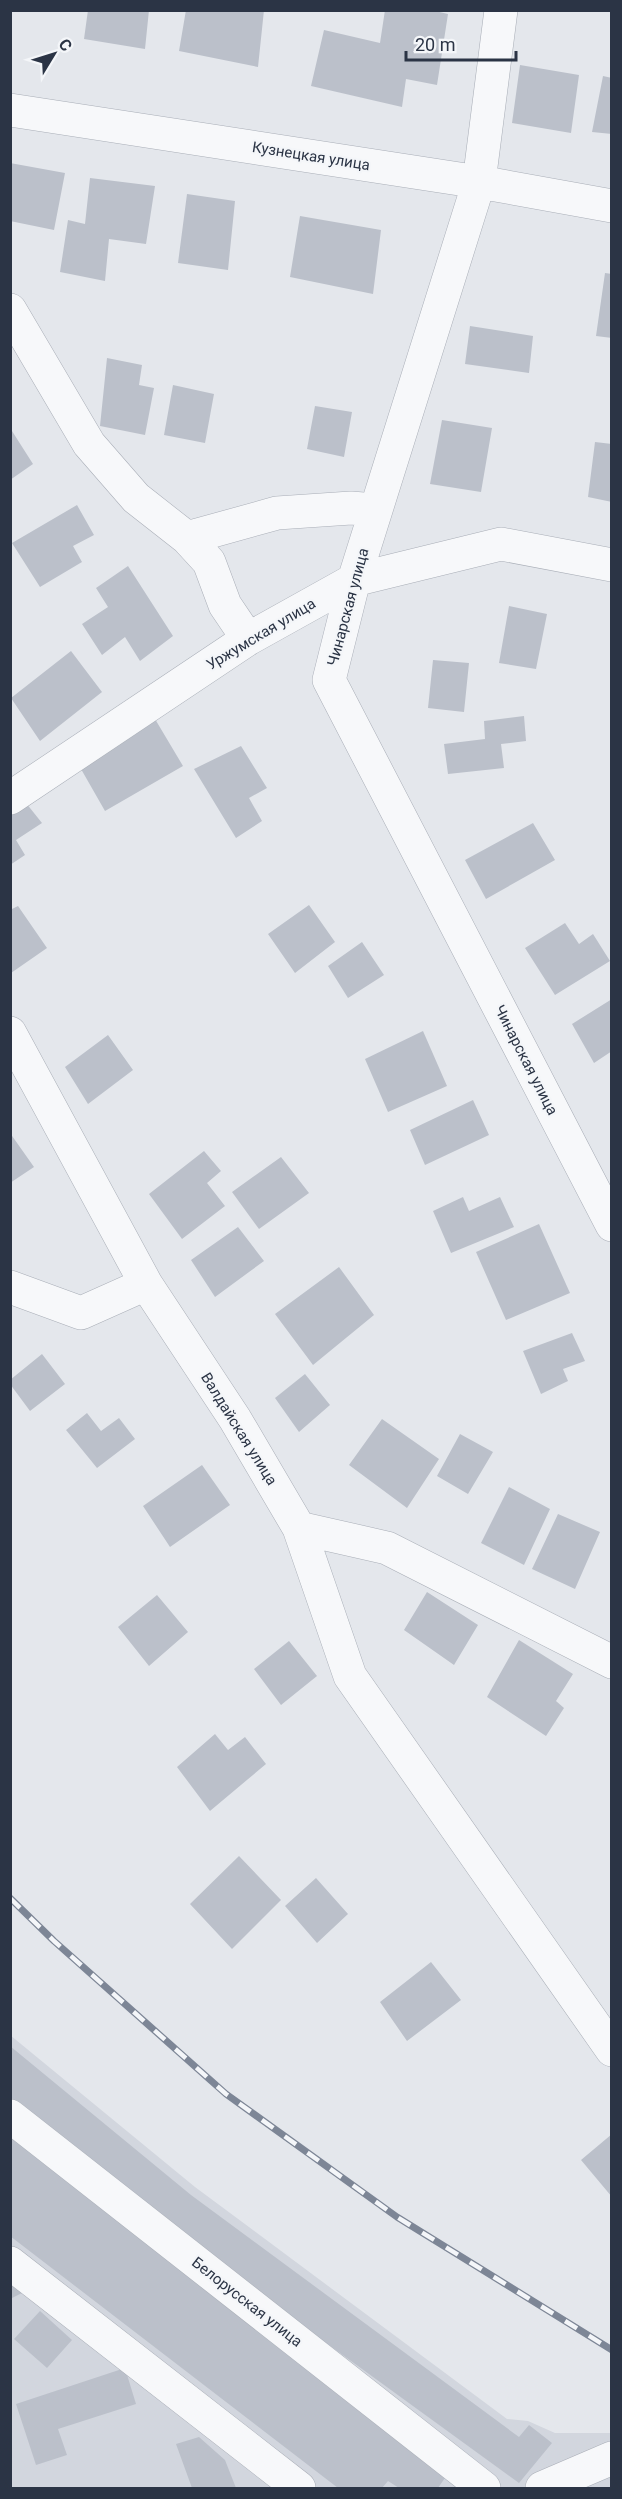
<svg xmlns="http://www.w3.org/2000/svg" width="622" height="2499" font-family="Roboto,sans-serif">
<rect width="100%" height="100%" fill="#e4e7ec"/>
<path fill="#d2d6de" d="M10,2035L195,2187L507,2419L528,2421L555,2433H611V2488H11Z"/>
<path fill="#bbc0ca" d="M88,10H149L145,49L84,39Z
M186,10H264L258,67L179,51Z
M385,10H431L448,14L437,85L406,79L402,107L311,86L324,30L380,43Z
M520,65L579,75L571,133L512,123Z
M603,76L612,78V134L592,132Z
M10,163L65,173L54,230L10,221Z
M90,178L155,186L146,244L109,239L105,281L60,272L68,220L85,224Z
M187,194L235,201L228,270L178,263Z
M300,216L381,230L373,294L290,277Z
M605,273L612,274V338L596,336Z
M470,326L533,336L529,373L465,364Z
M107,358L142,365L139,385L154,388L145,435L100,426Z
M173,385L214,394L205,443L164,435Z
M315,406L352,412L344,457L307,449Z
M442,420L492,428L481,492L430,484Z
M12,431L33,464L10,480V432Z
M595,442L612,444V502L588,497Z
M77,505L94,535L73,546L82,562L40,587L12,543Z
M128,566L173,636L140,661L125,637L102,655L82,624L108,607L96,588Z
M509,606L547,614L536,669L499,663Z
M71,651L102,692L40,741L11,698Z
M433,660L469,663L464,712L428,708Z
M524,716L526,741L501,744L504,768L448,774L444,744L485,739L484,721Z
M155,719L183,766L105,811L77,762Z
M241,746L267,788L249,798L262,821L236,838L194,769Z
M26,803L42,823L16,840L25,855L10,865V814Z
M533,823L555,860L486,899L465,860Z
M309,905L335,942L295,973L268,934Z
M18,906L47,948L11,973L10,910Z
M565,923L579,944L593,934L610,961L555,995L525,948Z
M362,942L384,975L348,998L328,966Z
M612,999V1051L594,1063L572,1024Z
M423,1031L447,1086L388,1112L365,1059Z
M108,1035L133,1070L88,1104L65,1067Z
M473,1100L489,1135L425,1165L410,1130Z
M10,1133L34,1167L10,1183Z
M204,1151L221,1171L207,1183L225,1206L182,1239L149,1194Z
M281,1157L309,1193L259,1229L232,1192Z
M463,1197L469,1211L500,1197L514,1227L451,1253L433,1211Z
M539,1224L570,1293L506,1320L476,1252Z
M238,1227L264,1261L215,1297L191,1260Z
M339,1267L374,1315L313,1365L275,1314Z
M572,1333L585,1361L563,1369L568,1381L541,1394L523,1351Z
M42,1354L65,1384L30,1411L10,1384V1380Z
M305,1374L330,1405L299,1432L275,1398Z
M87,1413L101,1431L119,1418L135,1439L97,1468L66,1430Z
M382,1419L439,1459L407,1508L349,1465Z
M460,1434L493,1452L468,1494L437,1476Z
M202,1465L230,1505L170,1547L143,1506Z
M509,1487L550,1509L524,1565L481,1543Z
M558,1514L600,1532L575,1589L532,1569Z
M427,1592L478,1625L454,1665L404,1630Z
M157,1595L188,1632L149,1666L118,1627Z
M519,1640L573,1674L556,1701L564,1708L546,1736L487,1697Z
M289,1641L317,1676L281,1705L254,1669Z
M215,1734L228,1750L245,1737L266,1764L210,1811L177,1767Z
M239,1856L281,1900L232,1949L190,1904Z
M316,1878L348,1914L317,1943L285,1906Z
M431,1962L461,2000L407,2041L380,2002Z
M10,2046L191,2195L519,2437L529,2425L552,2443L519,2483L165,2226L10,2097Z
M612,2134V2197L581,2160Z
M10,2136L447,2475L438,2488H399L388,2481L382,2488H338L10,2236Z
M10,2283L22,2293L10,2299Z
M40,2311L72,2340L47,2368L14,2339Z
M125,2368L136,2404L58,2429L67,2455L36,2465L16,2404Z
M199,2437L225,2460L236,2488H192L176,2444Z"/>
<g fill="none" stroke-linecap="round" stroke-linejoin="round">
<defs>
<path id="minor" d="M501,10L479,182L354,580L329,680L612,1225
M10,110L479,182L612,206
M10,310L89,444L136,498L187,538L209,562L225,605L248,639
M187,538L277,513L351,508L375,510
M10,798L248,639L354,580L501,544L612,565
M10,1033L146,1284L235,1419L299,1528L387,1548L612,1662
M10,1287L81,1313L146,1284
M299,1528L350,1676L612,2050
M10,2116L484,2488
M10,2263L299,2488
M542,2488L612,2458"/>
</defs>
<use href="#minor" stroke="#a9aeb7" stroke-width="34"/>
<use href="#minor" stroke="#f7f8fa" stroke-width="33"/>
<defs>
<path id="rail" d="M10,1898L54,1941L226,2094L397,2217L612,2350"/>
</defs>
<use href="#rail" stroke="#7d8696" stroke-width="7"/>
<use href="#rail" stroke="#f4f6f9" stroke-width="4.5" stroke-dasharray="14" stroke-linecap="butt"/>
</g>
<g text-anchor="middle" stroke-width="4.5" stroke-linejoin="round" paint-order="stroke">
<g font-size="15" fill="#2b3445" stroke="#f4f6f9">
<text transform="translate(311 156) rotate(9)" y="5">Кузнецкая улица</text>
<text transform="translate(348 607) rotate(-75)" y="5">Чинарская улица</text>
<text transform="translate(261 634) rotate(-31)" y="5">Уржумская улица</text>
<text transform="translate(526 1060) rotate(63)" y="5">Чинарская улица</text>
<text transform="translate(239 1429) rotate(58)" y="5">Валдайская улица</text>
<text transform="translate(247 2302) rotate(38)" y="5">Белорусская улица</text>
</g>
</g>
<rect width="622" height="2499" fill="none" stroke="#2b3445" stroke-width="24"/>
<g transform="translate(54 54) rotate(52)" stroke="#f4f6f9" stroke-width="4.5" paint-order="stroke">
<path d="M0-4.5L10 22L0 15L-10 22Z" fill="#2b3445"/>
<text y="-9" font-size="16" font-weight="bold" text-anchor="middle" fill="#2b3445">С</text>
</g>
<path d="M406 51v9h110v-9" fill="none" stroke="#2b3445" stroke-width="3"/>
<text x="415" y="51" font-size="18" fill="#2b3445" stroke="#f4f6f9" stroke-width="4.5" paint-order="stroke">20 m</text>
</svg>
